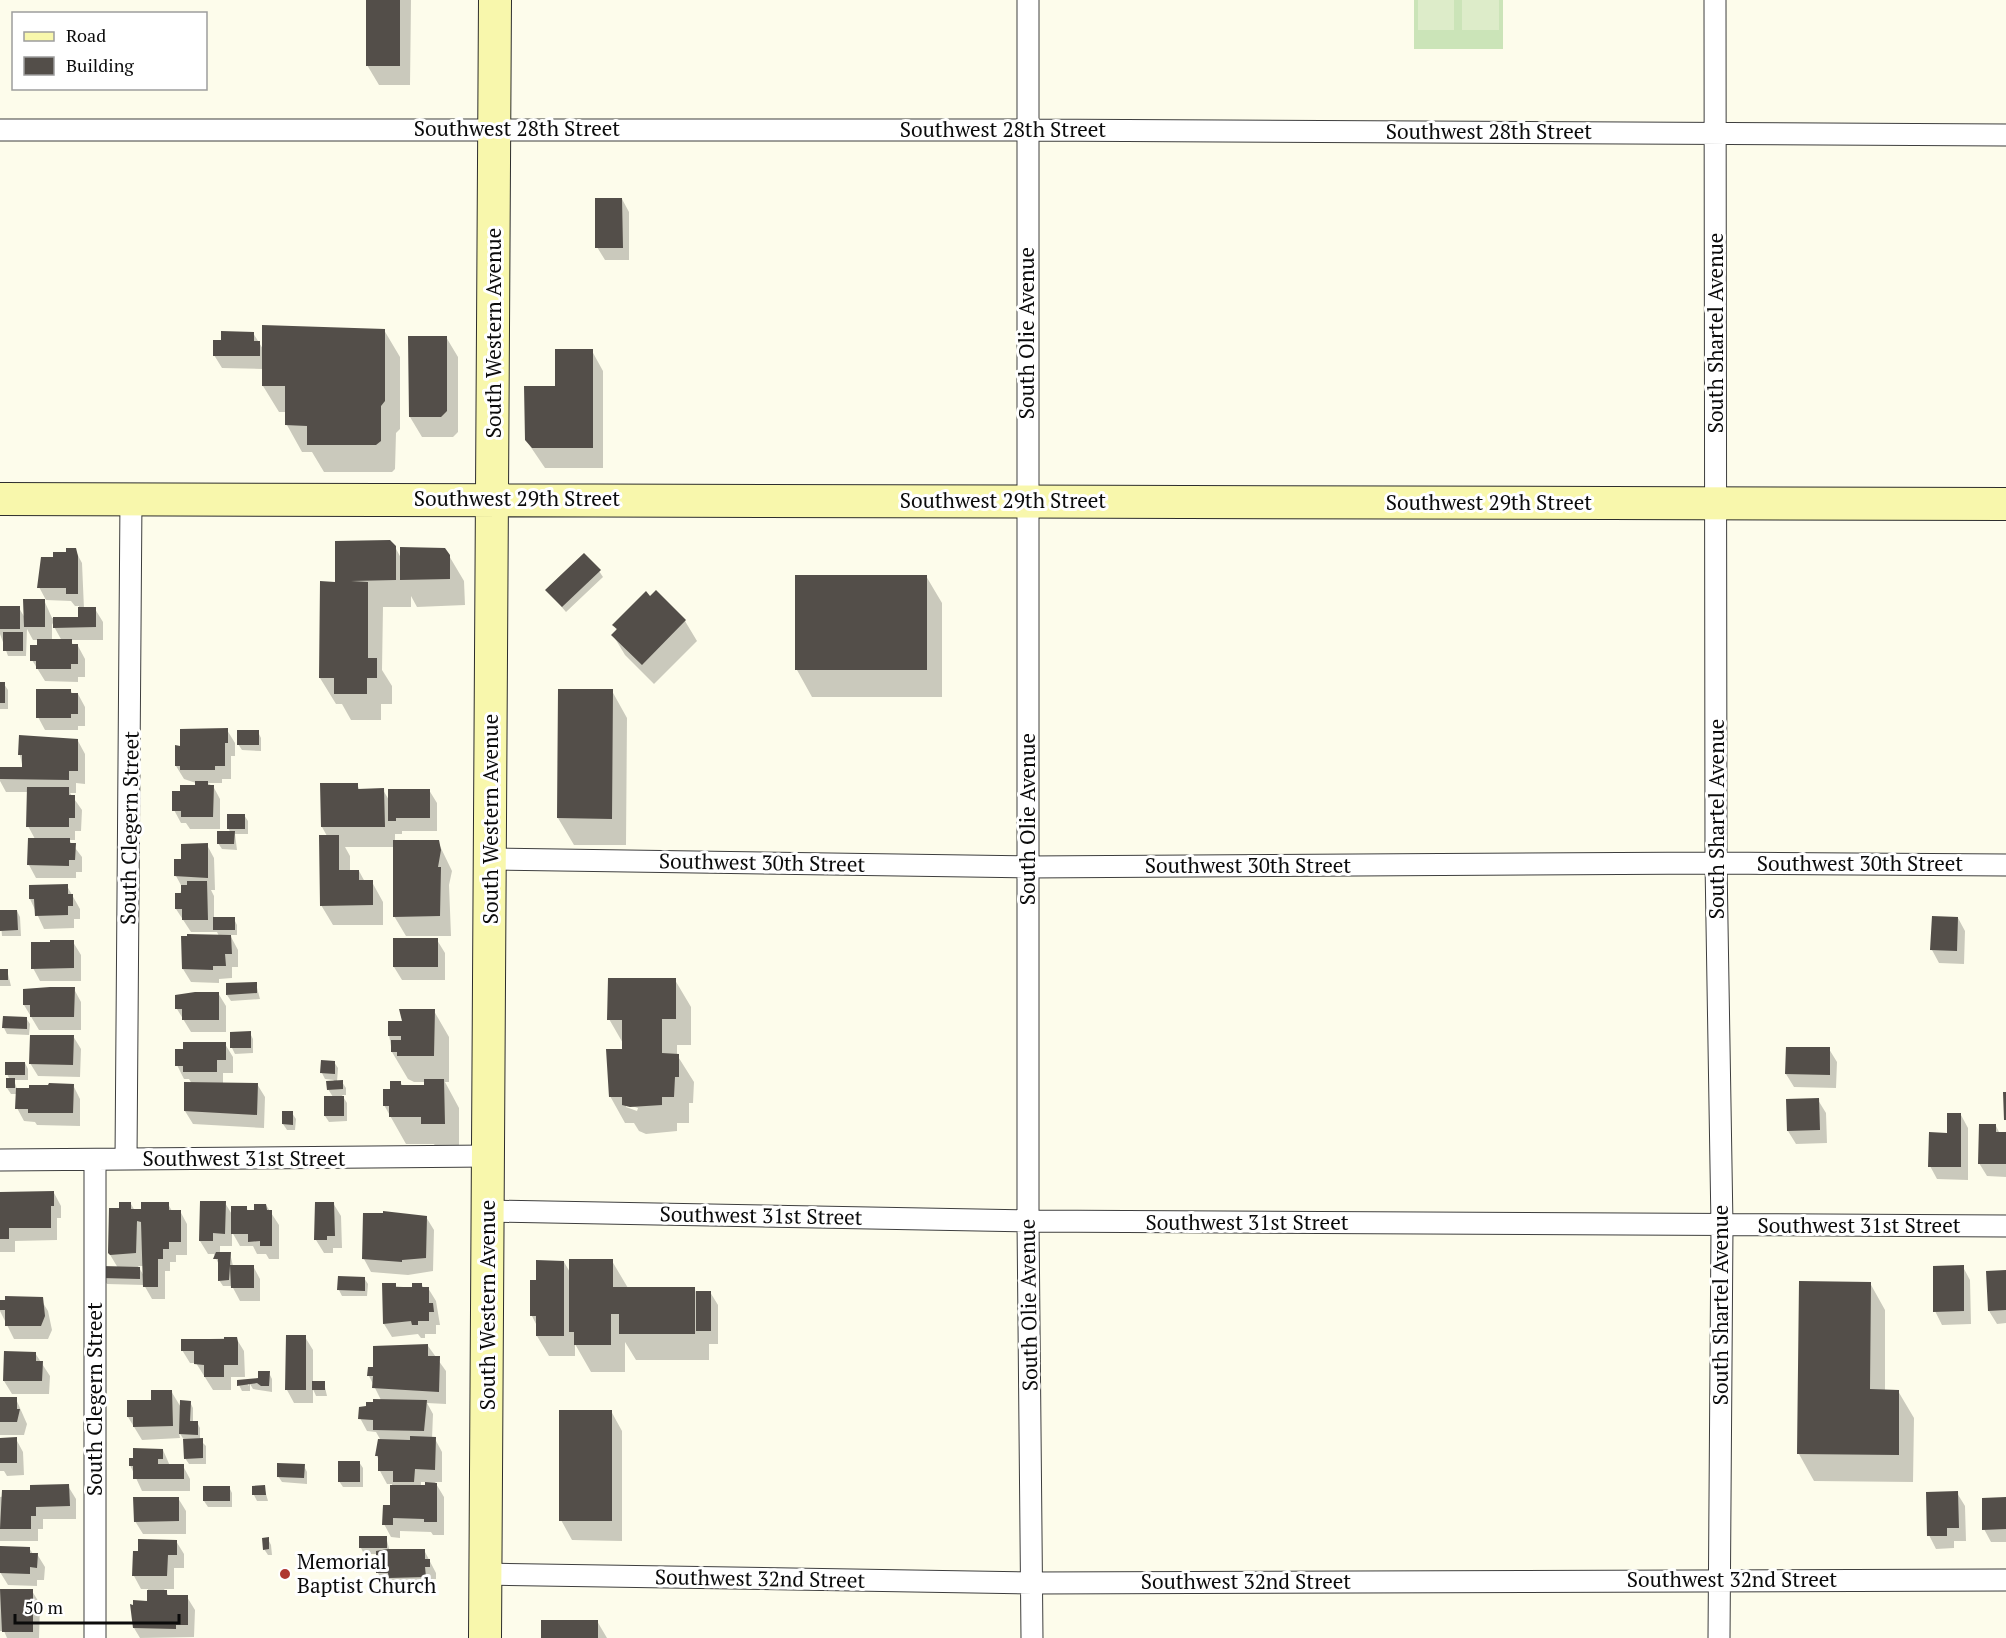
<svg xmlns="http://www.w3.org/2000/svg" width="2006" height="1638" font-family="'PT Serif',serif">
<rect width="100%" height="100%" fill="#fdfceb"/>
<path fill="#cbe4b8" d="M1414,0H1503V49H1414Z"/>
<path fill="#ddecc9" d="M1418,0H1454V30H1418Z
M1462,0H1499V30H1462Z"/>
<path fill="#0003" fill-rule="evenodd" d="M368,0H411L410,85H379L367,65Z
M622,199L629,212V260H605L597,247Z
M384,330L400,357V429L396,433L395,469L392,472H324L312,452H302L287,425V412H279L263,386V369L222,368L214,355L253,333L263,349Z
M446,337L458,357V432L453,437H422L410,417Z
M592,351L603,371V468H545L526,440L556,388Z
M395,547L401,558L448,554L464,581L465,605L417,607L411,596V607H383L382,670L392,686V704H381V720H351L342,704H336L320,678L337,583Z
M75,550L82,563L84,609H95L103,622V640H70L74,646H78L85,659V677H78V682L45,681L32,660L38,647V640H33L27,629L26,656H8L0,634V608H19L25,618L44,600L52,618H79V606H75L71,601L46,600L39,587L55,558ZM52,623L62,641H52Z
M599,571L603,577L566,612L547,590Z
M797,576H926L942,603V697H812L797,670Z
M656,592L685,621L697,641L654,684L625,655L613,635L617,631L614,625Z
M0,684H4L8,690V709H0Z
M70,690L73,694H78L85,707V726H78V730H45L38,717Z
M612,691L627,718L626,845H574L558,818Z
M227,730L235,743V756H231V779H222V783H207L213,786L220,799V829H190L186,823H181L174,810L182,792L196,787V783L184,779L176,766L182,747Z
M258,732L261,738V751L242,750L238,744Z
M78,741L85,754V784L76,783V793H70L82,810L81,831H75V840H69L82,857V872H76V878H36L29,865L35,839L28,826V792H6L0,781V769H23L20,755Z
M322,785H357L360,790H383L389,800L429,790L437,803V831H402V834H395V841L438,842L452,871L449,885L451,936H406L394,916V847H345L350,856V871H359L365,882H372L383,902V925H333L321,905L327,836L322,827Z
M244,815L248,821V834H235L237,850L222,849L218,843L231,833L228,828Z
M207,845L214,858L215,890H211L214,896V919H234L237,925V935H230L238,950V967H232V978L219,979V983L191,982L183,969L219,936L217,932H191L176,909L182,887L176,876L182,860Z
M67,886L80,909V919H74V928L44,929L30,899Z
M17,911L20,917L21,936H2L0,912Z
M1958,918L1965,931L1964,964L1939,963L1932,950Z
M394,939L437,940L445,953V980H402L394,967Z
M73,942L81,955V981H40L33,968Z
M7,970L11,986H0V971Z
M675,980L691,1007V1045H677V1055L694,1082L693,1103H689V1123H677V1131L646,1134L639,1131L634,1123H625L610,1096L607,1050H624V1045L609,1019ZM626,1104L638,1108L637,1111L626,1107Z
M256,984L260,999L231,1001L227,995Z
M74,989L81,1002V1030H39L24,1005Z
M218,993L226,1006V1032H191L177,1009Z
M434,1011L449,1037V1082H445L459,1108V1150H438L434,1144H406L384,1105L391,1091L400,1082L403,1086H426V1082H414L408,1079L392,1052L389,1035L403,1022Z
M26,1018L30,1024L29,1035L7,1034L4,1028Z
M250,1033L253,1039V1053L235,1054L232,1048Z
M73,1036L81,1049L80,1077L38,1076L30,1063Z
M225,1044L233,1057V1073H223V1084H257L265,1097L264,1128L193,1124L185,1111L192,1084L189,1079H184L177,1065Z
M1829,1049L1837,1062L1836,1088L1794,1087L1786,1074Z
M334,1062L338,1068L337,1082H342L346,1088V1095H342L347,1103V1121L329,1122L325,1116L333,1097L328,1089L334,1080L325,1079L322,1073Z
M25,1063L28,1069V1080H14L17,1089L73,1085L80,1099V1126L37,1125L35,1122L24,1121L17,1108V1094H11L7,1088L10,1080L7,1074Z
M1818,1100L1826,1113L1827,1143L1796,1144L1788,1131Z
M292,1113L296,1119L295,1130H287L283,1124Z
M1961,1115L1968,1128V1180L1937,1179L1930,1166Z
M1996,1126L2000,1134H2006V1177L1987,1176L1979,1163Z
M0,1193H54L61,1206V1218H57V1240L15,1241V1252H0Z
M225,1203L233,1216L246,1207L248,1211H255L266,1205L279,1225V1259H269L266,1254H257L253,1246H240L232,1232V1246H220V1253H230L233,1266H253L260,1279V1301H240L232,1286H223L219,1280V1265L214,1254H208L200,1241Z
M333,1203L341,1216L342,1248H333V1253H324L316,1240Z
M131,1204L135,1211L168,1204L172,1211H180L187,1224V1255H176V1262H170V1271H165V1299H152L144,1285L107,1284L103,1278L118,1268L109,1253L120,1210ZM138,1266H144V1276Z
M385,1212L426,1217L434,1230L433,1271L408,1275L371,1272L364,1259Z
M612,1261L628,1288H694L696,1292H710L718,1305V1344H709V1360H636L625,1342V1372H591L575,1344V1356H549L537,1336V1326L532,1316L537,1281L564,1262L571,1274Z
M1963,1267L1970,1280L1971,1324L1942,1325L1935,1311Z
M2006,1271V1323L1997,1324L1989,1311Z
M364,1278L368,1284L367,1296H342L339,1290Z
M1800,1283H1870L1885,1310V1391H1898L1914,1418L1913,1482L1814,1481L1799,1454Z
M421,1284L424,1288H428L436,1301L440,1325H436V1334H425V1338H421L418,1334L392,1337L384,1324V1285L413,1288Z
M40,1298L48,1311L52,1330L48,1339H14L0,1311V1301Z
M305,1337L313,1350V1383H324L327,1396H316L313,1389V1403H294L287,1390Z
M236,1338L244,1351L245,1377H231V1390H213L196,1363H190L182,1350V1340Z
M428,1346L446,1371V1404L427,1403L433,1414L432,1439H435L442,1452V1482H435L444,1497V1535H433L431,1532L400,1531V1538L391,1537L384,1524L392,1507V1484H387L380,1471V1461L376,1455L380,1439L376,1432L367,1431L360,1418L381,1400L369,1376L374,1368ZM421,1482H426V1487H421Z
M6,1352L35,1353L50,1376L49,1394H12L4,1381Z
M269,1373L272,1379V1392L253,1389L250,1384V1391H242L239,1385L246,1382L249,1386V1379H260Z
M171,1391L182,1409L190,1402L193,1408V1422H197L200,1428V1440L206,1446V1464H189L185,1458L184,1440L179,1432L180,1438L142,1440L128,1417Z
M0,1399H16L27,1424L24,1435H0Z
M611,1411L622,1431V1541L572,1540L561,1520Z
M0,1439H16L23,1452L24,1475L7,1476L4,1471H0Z
M163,1450L170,1466H183L190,1479V1491H142L130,1465Z
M359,1462L363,1468V1487H343L339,1481Z
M304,1466L307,1472V1484L282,1482L278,1476Z
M68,1486L76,1499V1519H43V1529H38V1541H0V1497Z
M229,1487L232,1493V1507H208L204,1501Z
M264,1487L268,1501H257L254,1495Z
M1957,1493L1965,1506L1966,1541H1954V1548L1936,1549L1929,1535Z
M178,1498L186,1511V1534H143L135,1521Z
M2006,1499V1542H1991L1984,1529Z
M386,1537L390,1552L424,1550L436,1573V1579H432V1590H398L395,1586H385L378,1573L377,1554H364L361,1548Z
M268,1539L271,1545L272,1555H268L264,1549Z
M176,1541L184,1554V1568H174V1589H164L169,1596L187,1597L195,1610L194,1637L140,1638L134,1628L148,1602V1589H141L134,1576Z
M29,1548L33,1554H37L45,1567L44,1580H37V1586L8,1585L0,1572Z
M0,1590L32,1591L40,1604L39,1638H7L4,1631H0Z
M597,1621L607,1638H543Z"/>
<path fill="#534e49" d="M366,0H400V66H366Z
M595,198H622L623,248H595Z
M262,325L385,329V401L381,406V441L376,445H307V426L285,425V386H262Z
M221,331L254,332V341H260V356H213V340H221Z
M408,336H447V411L441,417H409Z
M555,349H593V448H532L525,440L524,386H555Z
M390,540L396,546V580L351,581L368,582V658H377V678H367V694H334V678H319L320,581L335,582V541Z
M400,547L445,548L450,555V579L400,580Z
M66,548H76L78,556V594H66V588H37L41,557H53V552H66Z
M584,553L601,570L562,607L545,590Z
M795,575H927V670H795Z
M656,590L686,620L642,665L611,635L617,629L612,625L646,591L650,596Z
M23,599H45V627H24Z
M0,606H20V629H0Z
M78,607H96V627L53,628V617H78Z
M3,632H23V651H3Z
M37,639H72V644H78V664H71V669H36V661H30V645H37Z
M0,682H5V703H0Z
M36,689H71V693H78V714H71V718H36Z
M558,689H613L612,819L557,818Z
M228,728V743H225V766H215V770H180V766H175V745L180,746V729Z
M237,730H259V745H237Z
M19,735L78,739V771H69V780L0,779V767H22V755H18Z
M195,781H208V785H214L213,817H181V811H172V791H180V785H195Z
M320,783H358V789L384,788L385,827H321Z
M27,787H69V795H75V818H69V827H26Z
M388,789H430V818H396V821H388Z
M227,814H245V829H227Z
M217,831H235L234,844H217Z
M319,835H339V870H359V880H373V905L320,906Z
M28,838H70V843H76L75,860H69V866L27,865Z
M393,840H439L441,850L438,867H441L440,916L393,917Z
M208,843V878L174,876V859H181V844Z
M187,881H207L208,920H182V909H175V893H181V885H187Z
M68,884V894H73V906H68V915L35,916L34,899H29V885Z
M0,910H17L18,930L0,931Z
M1932,916L1958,917L1957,951L1930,950Z
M213,917H235V930H213Z
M187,934L231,935L232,954H225L226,966H213V970L182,969L181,936H187Z
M393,938H438V967H393Z
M50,940H74V968L31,969V942H50Z
M0,969H8V980H0Z
M608,978H676V1019H662V1053L679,1054V1077H675L674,1097H662V1105L630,1107L622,1105V1097H609L606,1049H622V1020H607Z
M257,982V993L226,995V983Z
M50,987H75L74,1017H30V1005H23V989Z
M195,992H219V1020H182V1009H175V995Z
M399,1009H435L434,1056H397V1052H391V1040H401V1036H388V1021H402Z
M3,1016L27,1017V1029L2,1028Z
M251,1031V1048H230V1032Z
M30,1035H74L73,1065L29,1064Z
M183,1042H226V1060H217V1072H183V1066H175V1049H183Z
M1786,1047H1830V1075L1785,1074Z
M321,1060L335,1061V1074L320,1073Z
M5,1062H25V1075H5Z
M6,1078H15V1088H6Z
M424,1079H444L445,1124H421V1117H389V1106H383V1089H390V1081H401V1085H424Z
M343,1080V1089L327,1090L326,1081Z
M184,1082L258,1083L257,1115L184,1111Z
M49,1083L74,1084L73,1113H28V1109H15L16,1088H29V1085H48Z
M2003,1092H2006V1120H2004Z
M324,1096H344V1116H324Z
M1819,1098L1820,1130L1787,1131L1786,1099Z
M282,1111H293V1125L282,1124Z
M1947,1113H1961V1167H1928L1929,1132L1947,1133Z
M1979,1124H1996V1132H2006V1164H1978Z
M54,1191V1206H51V1228H9V1239H0V1192Z
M200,1201H226L225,1234L213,1233V1241H199Z
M119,1202H131V1209H141V1202H169V1210H181V1242H169V1249H163V1259H158V1287H143L141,1222L137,1221L136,1253L110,1255L108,1253L109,1208H119Z
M315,1202H334L335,1236H327V1240H314Z
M254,1204H266L267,1210H272V1246H260V1241L248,1242V1234H231V1206H247V1210H254Z
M383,1211L427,1216L426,1258L402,1260V1262L362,1259L363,1213H383Z
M216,1252H231L229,1280L218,1281V1259H213Z
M569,1259H613V1287H695V1334H619V1314H611V1345H574V1332H569Z
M536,1260L564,1261V1336H536V1316H530V1280H536Z
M230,1265H254V1288H231Z
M1964,1265V1311L1933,1312V1266Z
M102,1266L140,1267V1279L102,1278Z
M2006,1270V1310L1988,1311L1986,1271Z
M338,1276L365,1277V1291L337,1290Z
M1799,1281L1871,1282L1870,1389L1899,1390V1455L1797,1454Z
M382,1283H396V1287H412V1283H422V1287H429V1303H433L434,1312H429V1321H418V1325H412L411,1321L383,1324Z
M696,1291H711V1331H696Z
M5,1296L43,1297L45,1316L41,1326H5V1310H0V1300H5Z
M286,1335H306V1390H285Z
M224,1337H237L238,1342V1365H224V1377H204V1365L194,1364V1351H181V1339H224Z
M428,1344V1356H440L439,1392L372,1388L373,1376H367L368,1367H373V1346Z
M4,1351L36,1352V1361H43L42,1381H3Z
M258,1371H270L269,1386H261L257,1383L237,1386V1380L258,1378Z
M312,1381H325V1390H312Z
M151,1390H172L173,1426L133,1427V1417H127V1400H151Z
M0,1397H17V1409H20L17,1422H0Z
M373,1399L427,1400L424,1431L373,1430V1420L358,1419L359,1407L366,1406V1402H373Z
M180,1400L191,1401L190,1421H198V1435L179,1434Z
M559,1410H612V1521H559Z
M410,1436L436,1437L435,1470L415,1469L414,1482H393V1471H378V1456H375L378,1439L410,1440Z
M17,1437V1463H0V1438Z
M203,1438V1458L184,1459L183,1439Z
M133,1448L163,1449V1459H158V1464H184V1479H133V1466H129V1458H133Z
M338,1461H360V1482H338Z
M277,1463L305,1464L304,1478L277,1477Z
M425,1482L437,1483V1522H424V1519L393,1518V1525H382L383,1505H390V1485H425Z
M69,1484L70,1506L36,1507V1516H31V1529H0L2,1490H30V1485Z
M265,1485L266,1495H252V1486Z
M203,1486H230V1501H203Z
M1958,1491L1959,1528H1947V1536H1927L1926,1492Z
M133,1497H179V1521L134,1522Z
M2006,1497V1529L1982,1530V1498Z
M359,1536H387V1548H359Z
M269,1537V1549L263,1550L262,1538Z
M138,1539L177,1540V1555H168L167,1576H132L133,1551H138Z
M0,1546L30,1547V1553H38L37,1568L30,1567V1574L0,1573Z
M388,1549H425V1559H430V1567H425L426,1577L389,1578L388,1573H376V1551Z
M0,1589H33V1632H2Z
M147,1590H167V1595H188V1625H176V1629L133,1628L130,1604L133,1605V1600L147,1601Z
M541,1620H598V1638H541Z"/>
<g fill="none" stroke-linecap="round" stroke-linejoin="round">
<defs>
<path id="street" d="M1028,0V1221L1032,1638
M1715,0L1716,863L1722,1226L1719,1638
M0,130H1028L2006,135
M491,859L1028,867L1716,863L2006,865
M126,1159L131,498
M0,1160L489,1156
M95,1160V1638
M488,1211L1028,1221L2006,1226
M485,1574L1033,1583L2006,1580"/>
<path id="secondary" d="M0,499L2006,504
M485,1638L495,0"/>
</defs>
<use href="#street" stroke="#3e3e3e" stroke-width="23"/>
<use href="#secondary" stroke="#2d2d2d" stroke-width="34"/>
<use href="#street" stroke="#fff" stroke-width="21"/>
<use href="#secondary" stroke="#f8f7ac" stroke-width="32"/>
</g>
<circle fill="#af3730" stroke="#fff" stroke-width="2" cx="285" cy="1574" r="6"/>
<g text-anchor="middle" stroke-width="6" stroke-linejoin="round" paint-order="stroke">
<g font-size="21" fill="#0b0b0b" stroke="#fff">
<text x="517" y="136">Southwest 28th Street</text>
<text x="1003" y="137">Southwest 28th Street</text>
<text x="1489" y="139">Southwest 28th Street</text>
<text transform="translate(494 333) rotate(-90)" y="7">South Western Avenue</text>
<text transform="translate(1027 333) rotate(-90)" y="7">South Olie Avenue</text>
<text transform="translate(1716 333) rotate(-90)" y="7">South Shartel Avenue</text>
<text x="517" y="506">Southwest 29th Street</text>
<text x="1003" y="508">Southwest 29th Street</text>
<text x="1489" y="510">Southwest 29th Street</text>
<text transform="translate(491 819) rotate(-90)" y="7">South Western Avenue</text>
<text transform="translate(1028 819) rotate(-90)" y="7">South Olie Avenue</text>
<text transform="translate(1717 819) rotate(-90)" y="7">South Shartel Avenue</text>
<text transform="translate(130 828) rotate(-89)" y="7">South Clegern Street</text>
<text transform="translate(762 863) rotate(1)" y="7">Southwest 30th Street</text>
<text x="1860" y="871">Southwest 30th Street</text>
<text x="1248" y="873">Southwest 30th Street</text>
<text x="244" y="1166">Southwest 31st Street</text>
<text transform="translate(761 1216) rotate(1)" y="7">Southwest 31st Street</text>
<text x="1247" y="1230">Southwest 31st Street</text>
<text x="1859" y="1233">Southwest 31st Street</text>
<text transform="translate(488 1305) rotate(-90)" y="7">South Western Avenue</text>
<text transform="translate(1029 1305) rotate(-91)" y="7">South Olie Avenue</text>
<text transform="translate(1721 1305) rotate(-90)" y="7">South Shartel Avenue</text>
<text transform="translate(95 1399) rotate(-90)" y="7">South Clegern Street</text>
<text transform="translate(760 1579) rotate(1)" y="7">Southwest 32nd Street</text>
<text x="1732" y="1587">Southwest 32nd Street</text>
<text x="1246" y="1589">Southwest 32nd Street</text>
</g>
<g font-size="21" fill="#0b0b0b" stroke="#fff" text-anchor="start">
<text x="297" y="1569">Memorial<tspan x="297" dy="24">Baptist Church</tspan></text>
</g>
</g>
<rect x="12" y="12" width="195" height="78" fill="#ffffff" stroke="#9d9d9d" stroke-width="1.5"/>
<rect x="24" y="32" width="30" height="9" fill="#f8f7ac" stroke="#9d9d9d" stroke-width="1.5"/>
<text x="66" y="42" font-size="18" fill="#0b0b0b">Road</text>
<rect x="24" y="57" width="30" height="18" fill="#534e49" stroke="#9d9d9d" stroke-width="1.5"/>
<text x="66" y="72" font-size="18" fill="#0b0b0b">Building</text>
<path d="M15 1614v9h164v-9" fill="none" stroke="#0b0b0b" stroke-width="3"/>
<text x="24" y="1614" font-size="18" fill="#0b0b0b" stroke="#ffffff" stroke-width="4.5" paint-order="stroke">50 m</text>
</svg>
